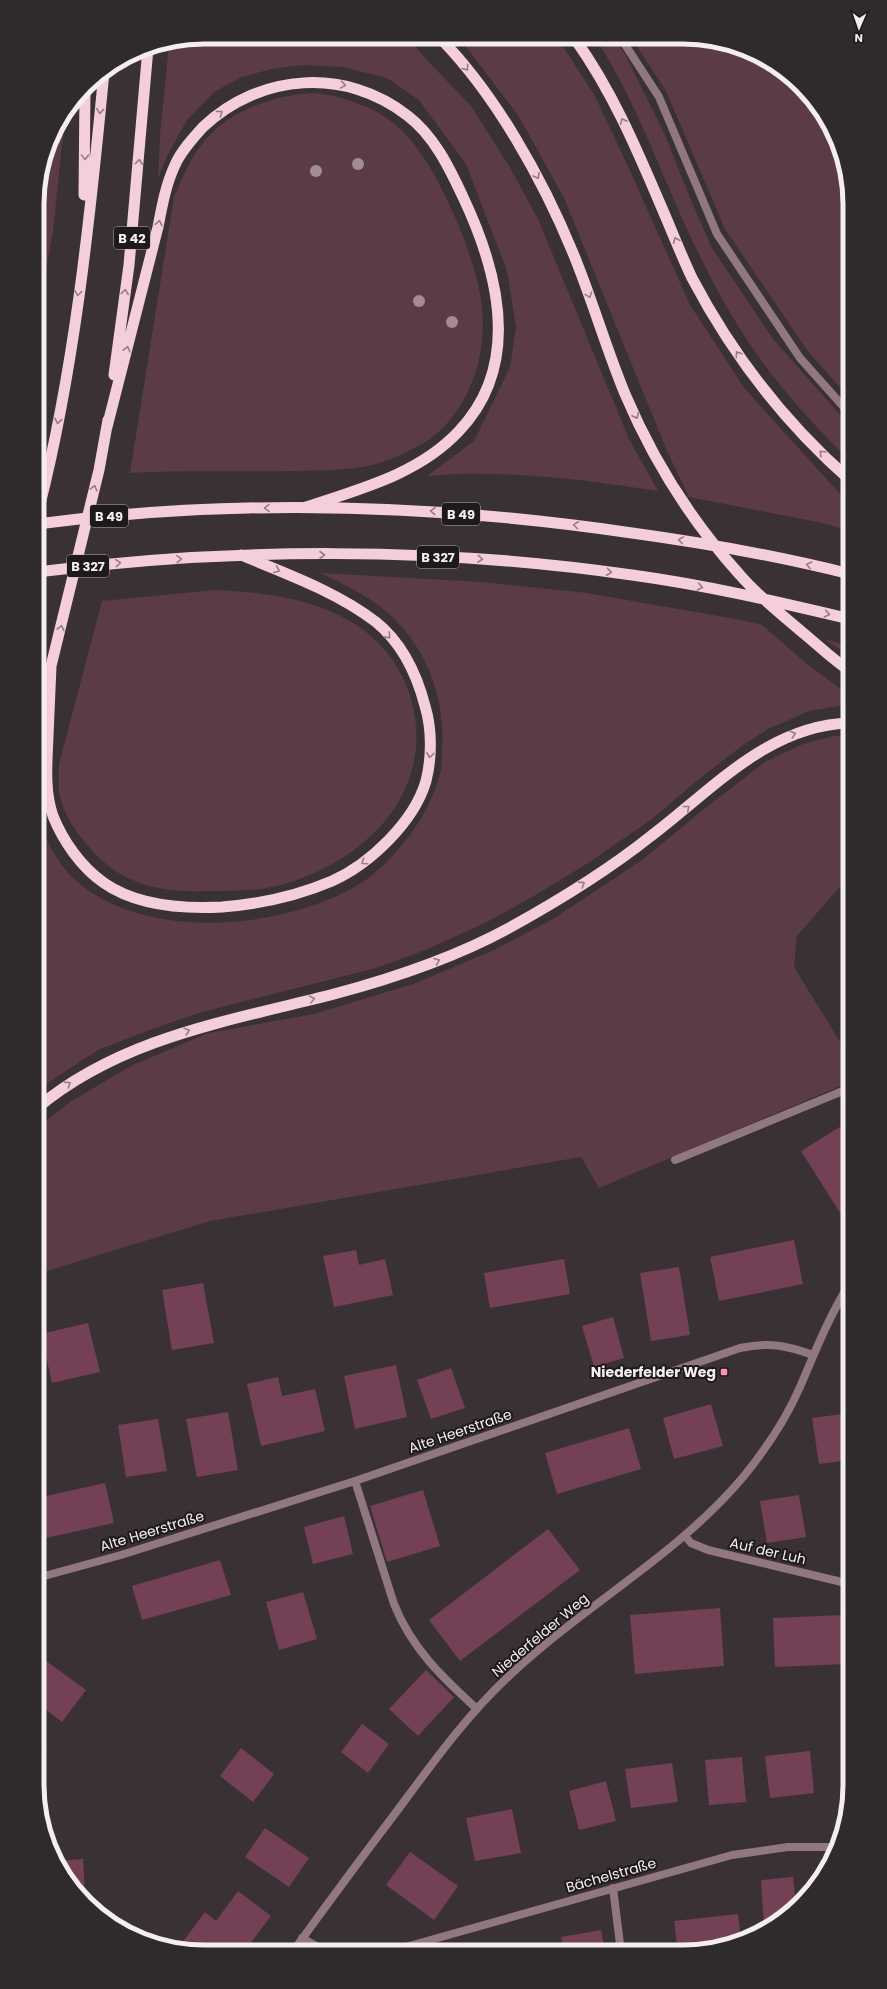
<svg xmlns="http://www.w3.org/2000/svg" width="887" height="1989" font-family="Poppins,sans-serif">
<rect width="100%" height="100%" fill="#393134"/>
<path fill="#5c3b48" d="M204,37L409,38L424,57L471,106L509,166L538,219L629,439L658,491C599,482 541,474 482,474C464,473 445,475 427,476L474,441L510,367L516,327L507,271L466,164L419,100L387,78L343,67L303,65L271,69L242,77L214,92L187,120L168,154L158,178L160,135L169,44Z
M460,39H558L595,96L631,173L690,305L745,389L841,495L850,502V531L823,523L689,497L667,451L564,198L518,115Z
M596,39L614,40L625,54L665,135L693,205L712,248L773,339L850,426V461C824,435 799,409 777,381C743,339 717,292 694,244C661,175 638,104 596,39Z
M633,40H716L757,54L793,79L822,111L844,160L850,204V399L807,350L725,229L666,91Z
M318,93C347,98 378,108 399,128C425,152 441,186 455,217C479,273 496,330 469,389C460,409 446,428 427,441C412,450 393,459 376,464C350,471 321,470 294,471C240,472 185,470 130,473L174,197C182,179 190,158 203,143C229,109 277,94 318,93Z
M65,116L53,231L37,321V193L54,130Z
M320,573L482,582L587,593L741,620L762,625L807,664L850,696V704L809,711L768,729L743,745L699,779L652,819L588,863L539,893L491,920L428,949L376,968L202,1012L155,1028L98,1050L37,1090V836L40,826C48,843 57,861 70,875C138,943 280,931 358,885C372,877 384,865 395,853C416,830 432,804 440,774C442,767 442,759 442,751C445,708 434,668 407,633C385,604 353,588 320,573Z
M215,590C286,593 365,606 401,674C413,697 418,722 416,747C410,816 352,862 291,882C265,891 235,891 208,891C182,892 154,890 130,879C112,871 96,856 84,841C73,828 62,810 59,792C58,783 59,773 59,764L102,601Z
M824,639L850,646V656Z
M833,736H850V875L797,936L794,967L850,1058V1082L599,1188L581,1157L210,1221L37,1274V1128L70,1102L131,1066L208,1033L314,1014L416,983L494,950L553,919L642,860L704,809L765,762L803,744Z"/>
<path fill="#744055" d="M843,1125L850,1135V1163L847,1165L850,1169V1212L842,1216L801,1151Z
M794,1240L803,1284L719,1301L710,1257Z
M356,1250L359,1265L385,1259L393,1295L334,1307L323,1256Z
M564,1259L570,1294L490,1308L484,1273Z
M679,1267L690,1335L651,1341L640,1273Z
M203,1283L214,1343L172,1350L162,1290Z
M613,1317L624,1358L594,1367L582,1326Z
M88,1323L100,1372L52,1383L41,1334Z
M396,1365L407,1417L355,1429L344,1376Z
M451,1368L465,1408L431,1419L417,1380Z
M278,1377L282,1396L315,1389L325,1431L261,1446L247,1384Z
M711,1404L723,1446L674,1459L663,1418Z
M228,1412L238,1470L197,1477L186,1419Z
M850,1413V1460L819,1464L812,1418Z
M158,1419L167,1471L126,1477L118,1425Z
M629,1428L641,1469L557,1494L545,1453Z
M105,1483L114,1523L37,1540V1498Z
M423,1490L440,1546L387,1562L370,1506Z
M799,1495L806,1537L767,1543L760,1501Z
M344,1516L353,1554L313,1564L304,1527Z
M548,1529L580,1570L460,1661L429,1620Z
M220,1560L231,1595L142,1620L132,1586Z
M303,1592L317,1639L279,1650L266,1602Z
M720,1608L724,1666L635,1674L630,1615Z
M844,1615L846,1664L775,1667L773,1618Z
M42,1658L86,1690L62,1722L37,1703V1665Z
M426,1670L454,1697L418,1736L389,1709Z
M362,1724L389,1744L368,1773L341,1752Z
M37,1742L47,1750L37,1763Z
M241,1748L274,1774L253,1802L220,1776Z
M810,1751L814,1793L770,1798L765,1756Z
M742,1757L746,1802L709,1805L705,1760Z
M672,1763L678,1802L631,1808L625,1769Z
M606,1781L616,1821L579,1830L569,1791Z
M512,1809L521,1853L475,1861L466,1818Z
M265,1828L309,1858L289,1887L245,1857Z
M410,1852L458,1886L434,1920L386,1885Z
M83,1859L85,1894H80L59,1869L56,1861Z
M793,1877L796,1906L776,1924L764,1927L761,1880Z
M238,1891L271,1916L246,1949H182L179,1947L205,1912L216,1921Z
M738,1914L741,1940L727,1946L678,1952L674,1921Z
M601,1930L605,1952L564,1951L561,1937Z
M534,1944L536,1951H512Z"/>
<g fill="none" stroke-linecap="round" stroke-linejoin="round">
<path stroke="#917781" stroke-width="8" d="M675,1160L850,1088
M355,1481L394,1604C412,1649 442,1677 477,1709
M613,1888L621,1952"/>
<path stroke="#917781" stroke-width="8" d="M622,40L659,97L717,234L800,358L850,414
M685,1536L691,1543L708,1550L850,1584
M302,1938L323,1950
M395,1950L732,1855L788,1847H838"/>
<path stroke="#917781" stroke-width="8" d="M37,1578L121,1555L355,1481L740,1348C769,1342 785,1345 813,1355
M294,1950C328,1903 362,1857 397,1811C432,1764 466,1716 509,1676C584,1605 677,1556 744,1476C766,1449 786,1419 800,1387C816,1350 828,1318 850,1283"/>
<path stroke="#f5cedc" stroke-width="11" d="M440,38C496,95 543,180 573,253C592,299 606,348 625,394C653,460 692,522 740,575C758,596 781,614 802,632C818,645 833,660 850,671
M575,39C615,95 640,157 667,220C675,239 683,259 692,278C732,354 786,424 850,480
M84,195L85,90
M114,375L129,265L148,48
M107,427L158,227C162,206 166,184 175,165C181,151 193,138 203,127C260,73 346,67 408,116C434,136 449,167 463,197C498,271 523,364 459,431C419,474 360,489 306,507
M37,516C74,374 90,219 104,72
M37,524C235,498 435,504 632,533C705,543 778,556 850,574
M37,572C231,547 439,547 632,575C706,585 778,602 850,619
M51,666C50,689 49,713 48,736C47,762 44,791 53,816C63,841 81,867 104,883C137,906 183,909 222,907C260,904 297,896 332,881C370,864 414,822 426,781C432,757 432,729 425,706C417,675 402,643 376,622C337,592 287,574 241,555
M37,715L51,666L99,470L108,420
M37,1108C122,1037 230,1021 334,994C394,978 454,958 509,928C558,901 607,871 651,836C712,790 768,725 850,723"/>
</g>
<g fill="#a38c94">
<circle cx="358" cy="164" r="6"/>
<circle cx="316" cy="171" r="6"/>
<circle cx="419" cy="301" r="6"/>
<circle cx="452" cy="322" r="6"/>
</g>
<defs><path id="oneway-chevron" d="M-2-3.5L2.5 0L-2 3.5" fill="none" stroke-width="1.6" stroke-linecap="round" stroke-linejoin="round"/></defs>
<g stroke="#947d85">
<use href="#oneway-chevron" transform="translate(466 68) rotate(53)"/>
<use href="#oneway-chevron" transform="translate(343 85) rotate(9)"/>
<use href="#oneway-chevron" transform="translate(100 111) rotate(96)"/>
<use href="#oneway-chevron" transform="translate(220 113) rotate(-36)"/>
<use href="#oneway-chevron" transform="translate(623 121) rotate(-115)"/>
<use href="#oneway-chevron" transform="translate(85 157) rotate(90)"/>
<use href="#oneway-chevron" transform="translate(139 162) rotate(-85)"/>
<use href="#oneway-chevron" transform="translate(537 176) rotate(61)"/>
<use href="#oneway-chevron" transform="translate(159 223) rotate(-79)"/>
<use href="#oneway-chevron" transform="translate(676 240) rotate(-113)"/>
<use href="#oneway-chevron" transform="translate(125 292) rotate(-82)"/>
<use href="#oneway-chevron" transform="translate(78 293) rotate(98)"/>
<use href="#oneway-chevron" transform="translate(589 295) rotate(70)"/>
<use href="#oneway-chevron" transform="translate(127 349) rotate(-76)"/>
<use href="#oneway-chevron" transform="translate(738 354) rotate(-123)"/>
<use href="#oneway-chevron" transform="translate(636 416) rotate(65)"/>
<use href="#oneway-chevron" transform="translate(58 421) rotate(100)"/>
<use href="#oneway-chevron" transform="translate(822 453) rotate(-134)"/>
<use href="#oneway-chevron" transform="translate(94 488) rotate(-76)"/>
<use href="#oneway-chevron" transform="translate(267 508) rotate(179)"/>
<use href="#oneway-chevron" transform="translate(433 511) rotate(-177)"/>
<use href="#oneway-chevron" transform="translate(576 525) rotate(-172)"/>
<use href="#oneway-chevron" transform="translate(681 540) rotate(-171)"/>
<use href="#oneway-chevron" transform="translate(322 555)"/>
<use href="#oneway-chevron" transform="translate(179 559) rotate(-4)"/>
<use href="#oneway-chevron" transform="translate(480 559) rotate(5)"/>
<use href="#oneway-chevron" transform="translate(118 563) rotate(-5)"/>
<use href="#oneway-chevron" transform="translate(809 565) rotate(-168)"/>
<use href="#oneway-chevron" transform="translate(277 570) rotate(23)"/>
<use href="#oneway-chevron" transform="translate(609 572) rotate(8)"/>
<use href="#oneway-chevron" transform="translate(700 587) rotate(11)"/>
<use href="#oneway-chevron" transform="translate(827 614) rotate(13)"/>
<use href="#oneway-chevron" transform="translate(61 628) rotate(-76)"/>
<use href="#oneway-chevron" transform="translate(388 636) rotate(48)"/>
<use href="#oneway-chevron" transform="translate(793 734) rotate(-19)"/>
<use href="#oneway-chevron" transform="translate(430 755) rotate(97)"/>
<use href="#oneway-chevron" transform="translate(687 808) rotate(-39)"/>
<use href="#oneway-chevron" transform="translate(364 862) rotate(145)"/>
<use href="#oneway-chevron" transform="translate(582 884) rotate(-33)"/>
<use href="#oneway-chevron" transform="translate(437 961) rotate(-22)"/>
<use href="#oneway-chevron" transform="translate(312 999) rotate(-14)"/>
<use href="#oneway-chevron" transform="translate(187 1031) rotate(-17)"/>
<use href="#oneway-chevron" transform="translate(68 1084) rotate(-34)"/>
</g>
<rect fill="#fe8ebc" stroke="#1e1a1b" stroke-width="1.5" x="720" y="1368" width="8" height="8" rx="2"/>
<g text-anchor="middle" stroke-width="4" stroke-linejoin="round" paint-order="stroke">
<g fill="#1e1a1b" stroke="#b4aeb0" stroke-width="1">
<rect x="114" y="227" width="36" height="22" rx="3"/>
<rect x="442" y="503" width="38" height="22" rx="3"/>
<rect x="90" y="505" width="38" height="22" rx="3"/>
<rect x="417" y="546" width="42" height="22" rx="3"/>
<rect x="67" y="555" width="42" height="22" rx="3"/>
</g>
<g font-size="13" font-weight="bold" fill="#f4eef0">
<text x="132" y="243">B 42</text>
<text x="461" y="519">B 49</text>
<text x="109" y="521">B 49</text>
<text x="438" y="562">B 327</text>
<text x="88" y="571">B 327</text>
</g>
<g font-size="14" font-weight="bold" fill="#f4eef0" stroke="#1e1a1b" text-anchor="end">
<text x="716" y="1377">Niederfelder Weg</text>
</g>
<g font-size="14" fill="#f4eef0" stroke="#1e1a1b">
<text transform="translate(460 1431) rotate(-19)" y="5">Alte Heerstraße</text>
<text transform="translate(152 1531) rotate(-17)" y="5">Alte Heerstraße</text>
<text transform="translate(768 1551) rotate(13)" y="5">Auf der Luh</text>
<text transform="translate(540 1635) rotate(-40)" y="5">Niederfelder Weg</text>
<text transform="translate(611 1875) rotate(-16)" y="5">Bächelstraße</text>
</g>
</g>
<path d="M0 0H887V1989H0ZM204 44H683A160 160 0 0 1 843 204V1785A160 160 0 0 1 683 1945H204A160 160 0 0 1 44 1785V204A160 160 0 0 1 204 44Z" fill="#2f2b2c" fill-rule="evenodd"/>
<path fill="none" stroke="#f4eef0" stroke-width="5" d="M204 44H683A160 160 0 0 1 843 204V1785A160 160 0 0 1 683 1945H204A160 160 0 0 1 44 1785V204A160 160 0 0 1 204 44Z"/>
<g transform="translate(859 28) rotate(182)" stroke="#1e1a1b" stroke-width="3" paint-order="stroke">
<path d="M0-3L7 15L0 10L-7 15Z" fill="#f4eef0"/>
<text y="-6" font-size="11" font-weight="bold" text-anchor="middle" fill="#f4eef0">N</text>
</g>
</svg>
